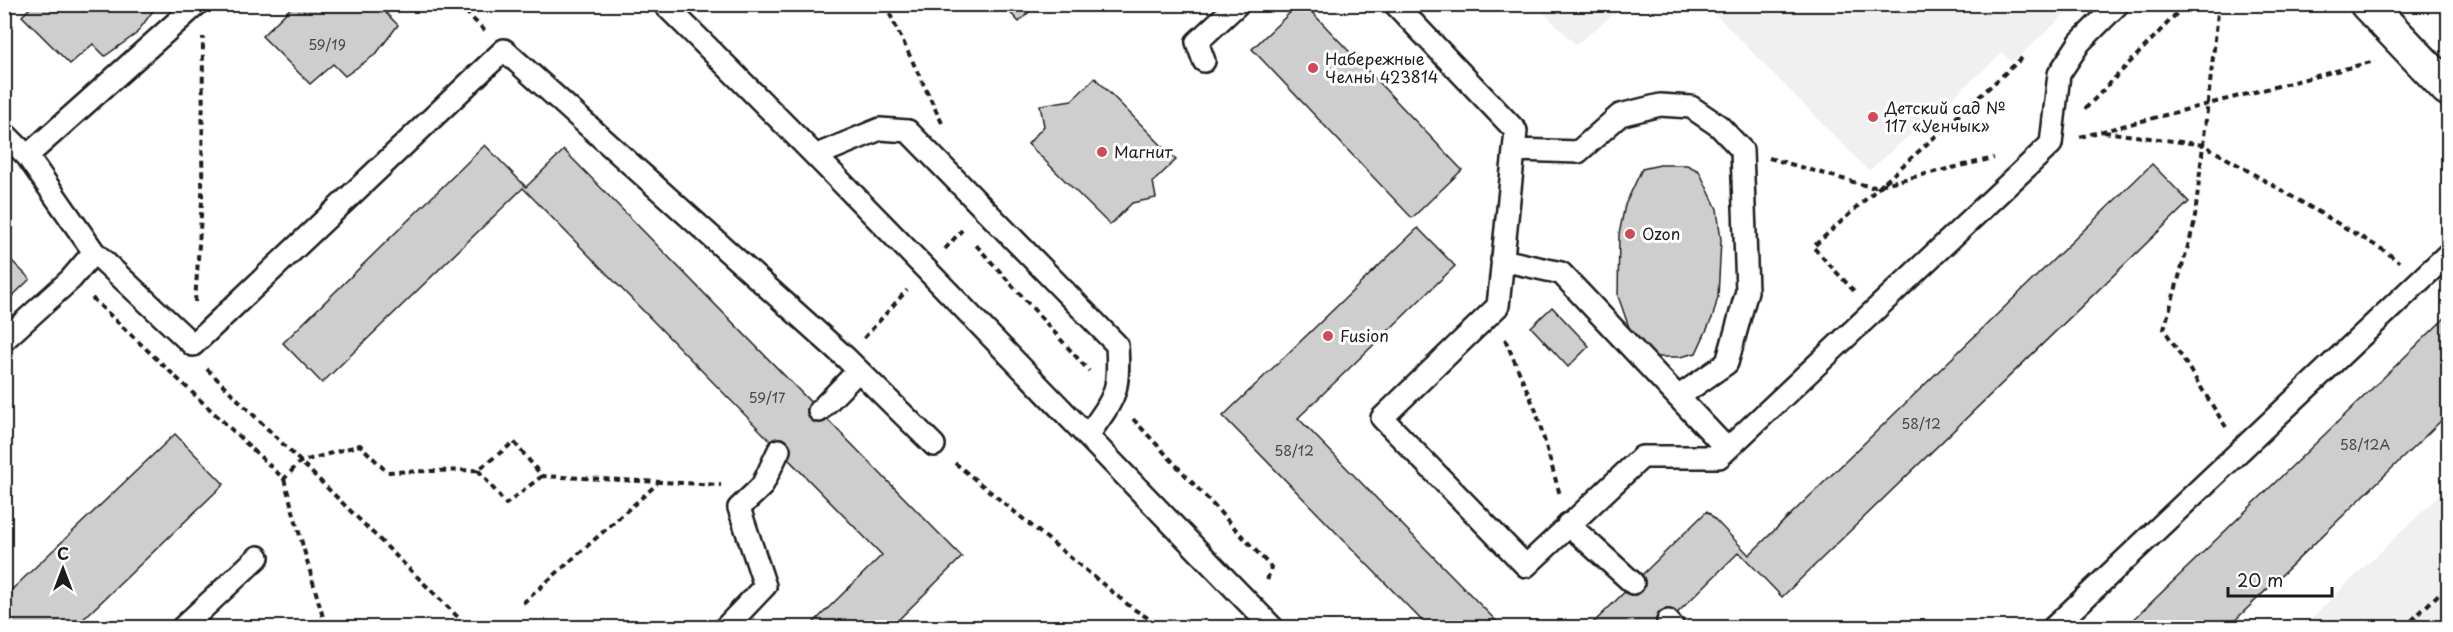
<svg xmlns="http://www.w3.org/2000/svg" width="2453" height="632" font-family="'Playpen Sans',sans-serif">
<rect width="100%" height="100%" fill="#fff"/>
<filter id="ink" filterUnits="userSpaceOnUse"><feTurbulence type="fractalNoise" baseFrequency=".0167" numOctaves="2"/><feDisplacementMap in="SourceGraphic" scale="12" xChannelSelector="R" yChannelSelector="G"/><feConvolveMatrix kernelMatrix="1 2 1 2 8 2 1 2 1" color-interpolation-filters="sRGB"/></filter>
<g filter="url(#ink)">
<path fill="#f0f0f0" d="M1536,5H1625L1576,45Z
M1706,5H2075L2012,63L2003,53L1869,171Z
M2448,487V627H2302Z"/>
<path fill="#cecece" stroke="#1c1c1c" stroke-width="1.5" d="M34,4H158L136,34L105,56L93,44L70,64L22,16Z
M295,4H396L386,13L398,25L376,54L345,76L333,64L310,84L262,36Z
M1002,4H1037L1019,22Z
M1299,4H1304L1462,170L1412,218L1252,49Z
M1095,78L1176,160L1153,182L1156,198L1132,203L1110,225L1028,144L1044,126L1040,105L1072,100Z
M485,145L526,187L564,150L962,557L890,628H808L882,555L523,188L322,383L283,343Z
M2152,164L2189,202L1782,597L1739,552L1662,628H1588L1707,511L1749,555Z
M1660,165H1687L1699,171L1717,209L1721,240L1718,297L1713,316L1696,353L1680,357H1655L1638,353L1618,296L1619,234L1625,205L1642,169Z
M1418,228L1455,266L1298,418L1503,628H1429L1223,416Z
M4,253L30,279L4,304Z
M1552,307L1589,346L1568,367L1531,327Z
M2448,315V414L2227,628H2125Z
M175,434L224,484L74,628H4V597Z"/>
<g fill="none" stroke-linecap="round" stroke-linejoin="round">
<defs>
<path id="service" d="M664,4C871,208 1070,420 1273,628
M1395,4L1516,131L1498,306L1382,418L1526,566L1642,457H1719L2051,144L2059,74L2080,42L2118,4
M1204,61L1197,42L1238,4
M4,133L27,156L94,252L193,345L504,50L846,358L934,445
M1514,150L1578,152L1620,115L1660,105L1691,107L1719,126L1742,150L1747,291L1727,363L1678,397
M817,155L880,129L908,131L1117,345C1120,393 1115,397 1088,435
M27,156L197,4
M1502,260L1561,273L1727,449
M4,340L71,279L94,252
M819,411L858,371
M1568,524L1633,583
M1668,621L1674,628
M182,628L258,557
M725,628L765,586L739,508L762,486L779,450
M2053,628L2448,254"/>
<path id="minor" d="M2367,4L2448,89"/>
</defs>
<use href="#service" stroke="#1c1c1c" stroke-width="26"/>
<use href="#minor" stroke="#1c1c1c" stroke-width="38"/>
<path stroke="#1c1c1c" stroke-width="4" stroke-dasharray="6 4.5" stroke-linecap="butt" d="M458,4L485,31
M885,4L942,123
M2219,4L2194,225L2164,329L2226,427
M2085,109L2186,4
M2104,132L2204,145L2385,251L2399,262
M2080,137L2375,61
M1769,158L1871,187L1994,158
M976,245L1089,371
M945,249L962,230
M1854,291L1813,247L2023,57
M92,298L284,479L300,462L360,445L387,472L478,470L514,442L542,476L721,485
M195,302L202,201L203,37
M864,338L907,290
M1505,339L1536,411L1560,495
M207,369L469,628
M1133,419L1271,567L1267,581
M955,463L1132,608L1164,628
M478,470L506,504L542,476
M284,479L326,628
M523,603L657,484
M2404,628L2448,585"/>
<use href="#service" stroke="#fff" stroke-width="21"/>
<use href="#minor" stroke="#fff" stroke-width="33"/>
</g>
</g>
<g fill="#d1495b" stroke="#fff" stroke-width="2">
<circle cx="1313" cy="68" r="6"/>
<circle cx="1873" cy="117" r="6"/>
<circle cx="1102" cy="152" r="6"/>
<circle cx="1630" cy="234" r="6"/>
<circle cx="1328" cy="336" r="6"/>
</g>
<g text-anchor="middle" stroke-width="6" stroke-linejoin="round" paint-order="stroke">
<g font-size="14" fill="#484848">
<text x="327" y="50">59/19</text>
<text x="767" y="403">59/17</text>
<text x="1921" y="429">58/12</text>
<text x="2365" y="450">58/12А</text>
<text x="1294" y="456">58/12</text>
</g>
<g font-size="16" fill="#1c1c1c" stroke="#fff" text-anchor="start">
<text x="1325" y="65">Набережные<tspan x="1325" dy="18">Челны 423814</tspan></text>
<text x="1885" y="114">Детский сад №<tspan x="1885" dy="18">117 «Уенчык»</tspan></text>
<text x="1114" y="158">Магнит</text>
<text x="1642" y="240">Ozon</text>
<text x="1340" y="342">Fusion</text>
</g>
</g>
<rect width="2453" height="632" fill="none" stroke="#fff" stroke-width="24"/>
<rect x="12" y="12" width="2429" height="608" fill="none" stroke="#1c1c1c" stroke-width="2" filter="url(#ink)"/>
<g transform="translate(63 569)" stroke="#ffffff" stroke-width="4.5" paint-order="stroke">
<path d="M0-4.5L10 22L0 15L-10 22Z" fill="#1c1c1c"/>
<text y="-9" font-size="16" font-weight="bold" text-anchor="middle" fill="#1c1c1c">С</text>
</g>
<path d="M2228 587v9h104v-9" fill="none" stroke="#1c1c1c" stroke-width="3"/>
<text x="2237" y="587" font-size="18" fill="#1c1c1c" stroke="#ffffff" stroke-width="4.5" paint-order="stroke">20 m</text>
</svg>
